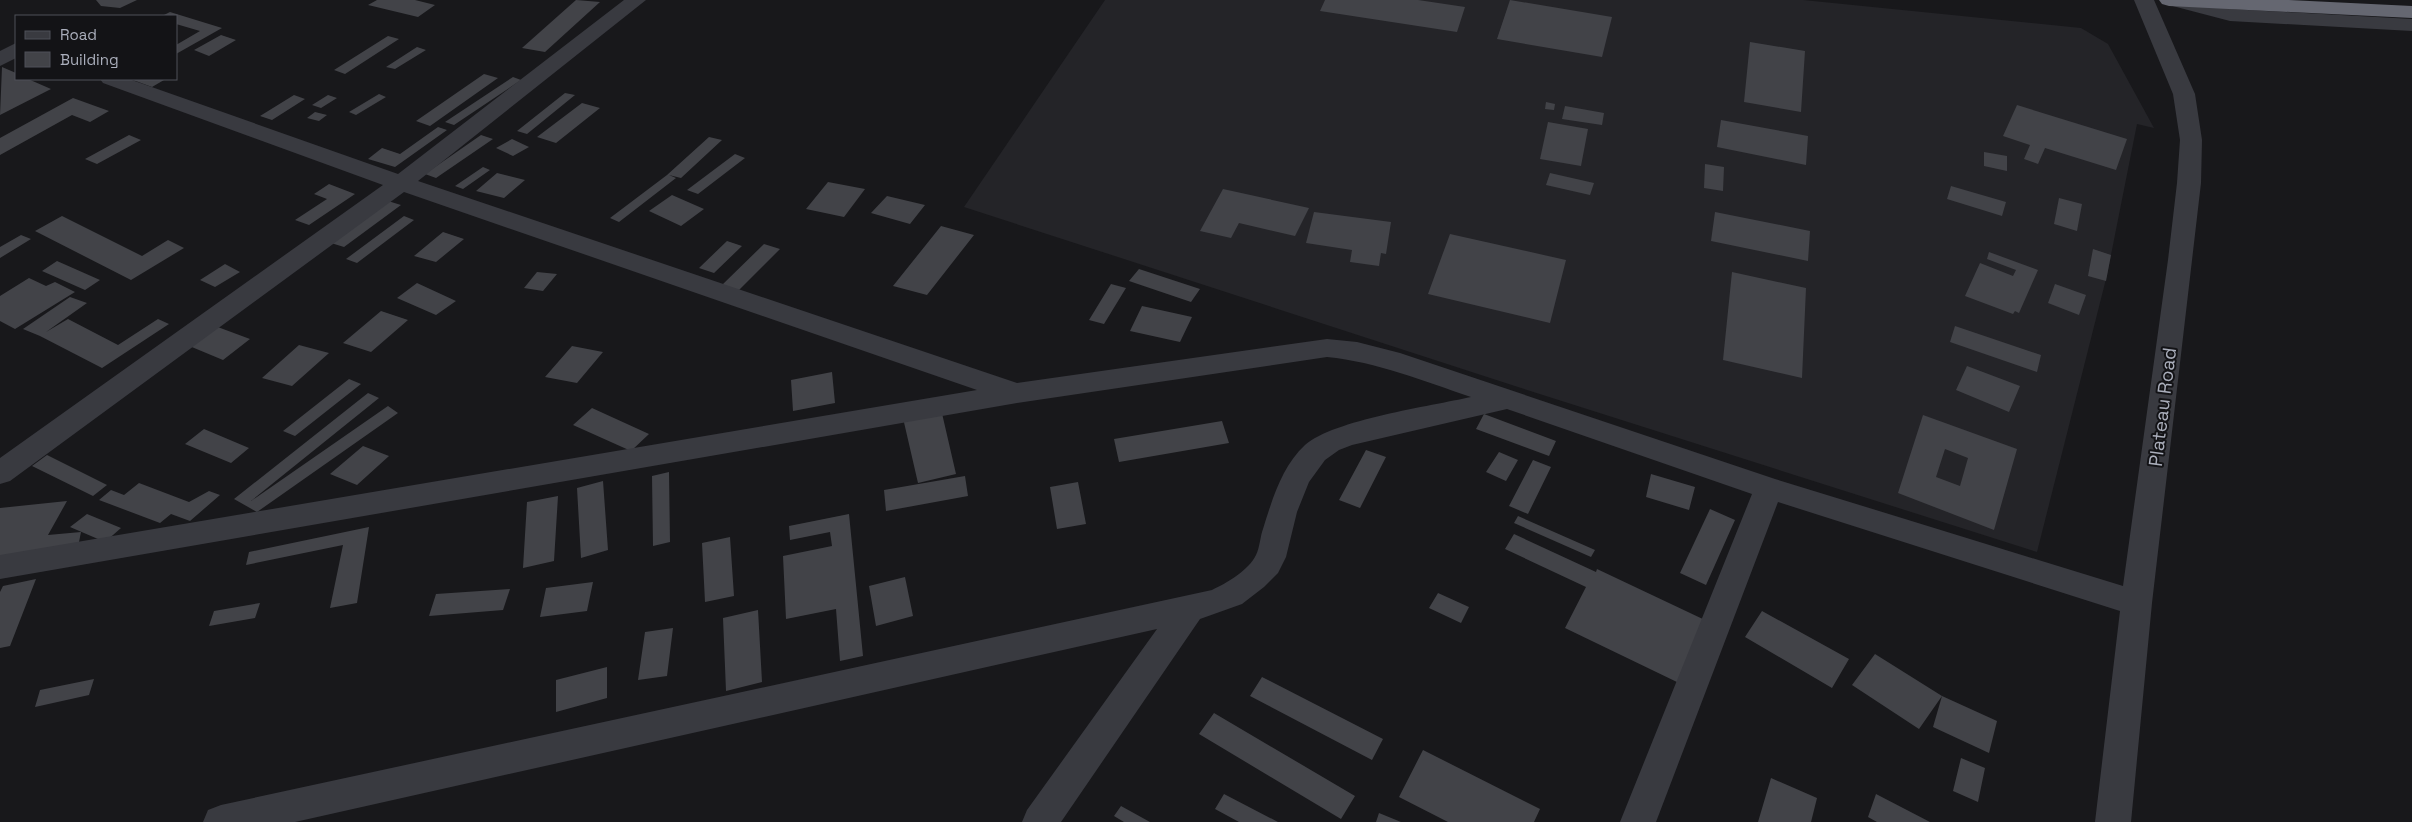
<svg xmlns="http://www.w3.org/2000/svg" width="2412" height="822" font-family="'Space Grotesk',sans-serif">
<rect width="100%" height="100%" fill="#18181b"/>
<path fill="#242428" d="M1105,0H1803L2081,28L2108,44L2154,128L2137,124L2107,275L2037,552L1518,387L964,207Z"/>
<path fill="#424348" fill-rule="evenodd" d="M96,0H137L120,8L101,6Z
M377,0H415L435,5L418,17L368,5Z
M576,0L600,2L545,52L522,48Z
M1325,0H1418L1465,7L1457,32L1320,11Z
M1510,0L1612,17L1602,57L1497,39Z
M170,12L222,28L176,54V45L200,31L176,24V16H162Z
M221,35L236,40L209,56L194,50Z
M388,36L399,39L345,74L334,70Z
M1750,42L1805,51L1801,112L1744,102Z
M417,47L426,50L395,69L386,67Z
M2,67L16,73V79H28L51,89L0,115Z
M484,74L498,78L430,126L416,121Z
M513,77L521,80L454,125L445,122Z
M135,79H160L164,80L152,87L133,80Z
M565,93L575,95L527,134L517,131Z
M379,94L386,97L356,115L349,112Z
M294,95L305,99L272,120L260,116Z
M328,95L337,98L321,108L312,105Z
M73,98L109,111L90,122L72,115L0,155V138Z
M1546,102L1555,104L1554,110L1545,109Z
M582,103L600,108L556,143L537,137Z
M2017,105L2127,139L2116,170L2045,148L2038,164L2024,159L2030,145L2003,136Z
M1565,106L1604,113L1602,125L1562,119Z
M315,112L327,115L319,121L307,118Z
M1721,120L1808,136L1806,165L1717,147Z
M1548,122L1588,129L1581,166L1540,159Z
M438,127L447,130L395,167L368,159L382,148L400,154Z
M129,135L141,140L97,164L85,159Z
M481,135L493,139L436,178L425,174Z
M709,137L722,140L681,178L669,175L676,178L619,222L610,218L667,175Z
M512,139L529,147L513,156L496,148Z
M1984,152L2007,156V171L1984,166Z
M735,154L745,158L698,194L687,190Z
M1705,164L1724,167L1723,191L1704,188Z
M483,167L490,170L463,189L455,186Z
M497,173L525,180L504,198L476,191Z
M1550,173L1594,183L1590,195L1546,185Z
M828,182L865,189L844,217L806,209Z
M329,184L355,194L309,225L295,220L327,199L314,194Z
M1951,186L2006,202L2002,216L1947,199Z
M1223,189L1309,208L1295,236L1239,223L1231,238L1200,231Z
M672,195L704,209L681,226L649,211Z
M887,196L925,205L910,224L871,213Z
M2059,198L2082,204L2077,231L2054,224Z
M388,201L401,205L344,247L331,243Z
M1314,212L1391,222L1386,254L1381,253L1379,266L1350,262L1352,250L1306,243Z
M1715,212L1810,231L1808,261L1711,241Z
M62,216L142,256L168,240L184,248L131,280L35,231Z
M404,216L414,220L357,263L346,259Z
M941,226L974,235L927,295L893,286Z
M443,232L464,239L436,262L414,256Z
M1450,234L1566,260L1550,323L1428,294Z
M21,235L31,239L0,258V247Z
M727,241L742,246L714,273L699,268Z
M764,244L780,249L739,290L722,285Z
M2093,249L2111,255L2106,281L2088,276Z
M1989,252L2038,270L2019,313L2015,311L2013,314L1965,296L1980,263L2013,276L2016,270L1987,259Z
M57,261L100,280L85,290L42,271Z
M225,264L240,272L215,287L200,280Z
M1139,269L1200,289L1191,302L1129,281Z
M537,272L557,274L543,291L524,288Z
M1732,272L1806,288L1802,378L1723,360Z
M29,278L46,286L55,282L75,292L15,329L0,321V296Z
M417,283L456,301L436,315L397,298Z
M1111,284L1126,288L1104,324L1089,320Z
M2055,284L2086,295L2079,315L2048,303Z
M70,297L87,303L46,332L68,319L118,345L158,319L169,324L102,368L40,336L23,329Z
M1142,306L1192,317L1180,342L1130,331Z
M381,311L408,320L371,352L343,343Z
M215,326L250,339L223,360L187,345Z
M1955,326L2041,355L2037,372L1950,342Z
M299,345L329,353L292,386L262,378Z
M572,346L603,352L577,383L545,377Z
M1967,366L2020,386L2009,412L1956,390Z
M832,372L835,403L793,411L791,380Z
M349,379L361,384L295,436L283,431Z
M368,393L379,398L251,501L388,406L398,413L257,512L234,499Z
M592,408L649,434L631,451L573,425Z
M941,409L956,474L918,483L903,418Z
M1484,414L1556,441L1549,456L1476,429Z
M1923,415L2017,449L1994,530L1898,493ZM1945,449L1968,458L1960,486L1936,477Z
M1222,421L1229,443L1119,462L1114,439Z
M204,429L249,448L231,463L185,444Z
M363,446L389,456L357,485L330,474Z
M1366,450L1386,457L1360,508L1339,500Z
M1499,452L1518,460L1506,481L1486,472Z
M47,455L107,485L93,496L32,466Z
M1533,460L1551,467L1528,514L1509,506Z
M669,472L670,542L653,546L652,476Z
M1651,474L1695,487L1689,510L1646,497Z
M965,476L968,496L886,511L884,490Z
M603,481L608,550L581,558L577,488Z
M1078,482L1086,524L1057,529L1050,487Z
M139,483L189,502L209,491L220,495L190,521L171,514L160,523L99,500L111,490L124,495Z
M558,496L554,561L523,568L527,502Z
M67,501L48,535L81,532L78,547L0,557V508Z
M1710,509L1735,520L1706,585L1680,573Z
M87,514L121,528L105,542L70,527Z
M849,514L863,656L840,661L836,609L786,619L783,556L832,546L830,532L790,540L789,526Z
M1518,516L1595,550L1591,557L1514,523Z
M369,527L357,603L330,608L343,545L246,565L249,552Z
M1514,534L1596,572L1597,569L1707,621L1679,683L1565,628L1586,587L1505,549Z
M730,537L734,596L705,602L702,543Z
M905,577L913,616L876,626L869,586Z
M36,579L10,646L0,648V592L3,586Z
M593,582L587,611L540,617L546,588Z
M510,589L503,610L429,616L436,594Z
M1438,593L1469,607L1461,623L1429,608Z
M260,603L255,618L209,626L214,611Z
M758,610L762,682L726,691L723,618Z
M1762,611L1849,659L1832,688L1745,637Z
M673,628L667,676L638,680L645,632Z
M1875,654L1942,696L1997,721L1989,753L1933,727L1942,696L1919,729L1852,685Z
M607,667V698L556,712V680Z
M1262,677L1383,739L1372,760L1250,696Z
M94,679L89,695L35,707L40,690Z
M1214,713L1355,796L1341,819L1199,734Z
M1423,750L1540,809L1534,822H1448L1399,797Z
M1961,758L1985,768L1978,802L1953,791Z
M1771,778L1817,798L1811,822H1758Z
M1224,794L1278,822H1239L1215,809Z
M1876,794L1930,822H1877L1868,817Z
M1121,806L1150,822H1124L1114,816Z
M1379,813L1401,822H1376Z"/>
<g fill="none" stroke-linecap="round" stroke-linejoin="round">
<path fill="#393a40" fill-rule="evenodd" d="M624,0H646L418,181L1017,383L1327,339L1357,342L1400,353L1775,479L2123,586L2168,260L2177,183L2180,140L2173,94L2134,0H2154L2195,94L2202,140L2201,183L2152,603L2131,822H2095L2120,611L1778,502L1656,822H1620L1752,494L1507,409L1352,445L1339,450L1325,460L1309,482L1297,512L1286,557L1278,573L1264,587L1242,604L1200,619L1061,822H1022L1027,810L1157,629L295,822H203L208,810L221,805L1212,590C1227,583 1249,570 1256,555C1260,547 1260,537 1263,529C1272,500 1282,466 1305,445C1333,420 1431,406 1471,397C1424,381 1377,362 1327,357L1017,403L0,579V555L977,390L404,192L10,481L0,484V458L383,185L103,83L100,79H129L398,174Z
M2162,0H2193L2230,9L2412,19V31L2230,21L2165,4Z
M16,43V58L0,66V51Z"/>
<path fill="#656771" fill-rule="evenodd" d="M2159,0H2289L2412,6V18L2169,6L2162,4Z"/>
</g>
<g text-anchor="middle" stroke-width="4" stroke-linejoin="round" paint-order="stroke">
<g font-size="19" fill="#aaaebb" stroke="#131316">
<text transform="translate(2162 407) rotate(-83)" y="7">Plateau Road</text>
</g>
</g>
<rect x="15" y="15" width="162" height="65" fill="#131316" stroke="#4f5158"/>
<rect x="25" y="31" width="25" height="8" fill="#393a40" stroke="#4f5158"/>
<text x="60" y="40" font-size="15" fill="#aaaebb">Road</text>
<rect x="25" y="52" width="25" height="15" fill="#424348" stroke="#4f5158"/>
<text x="60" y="65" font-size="15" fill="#aaaebb">Building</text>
</svg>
